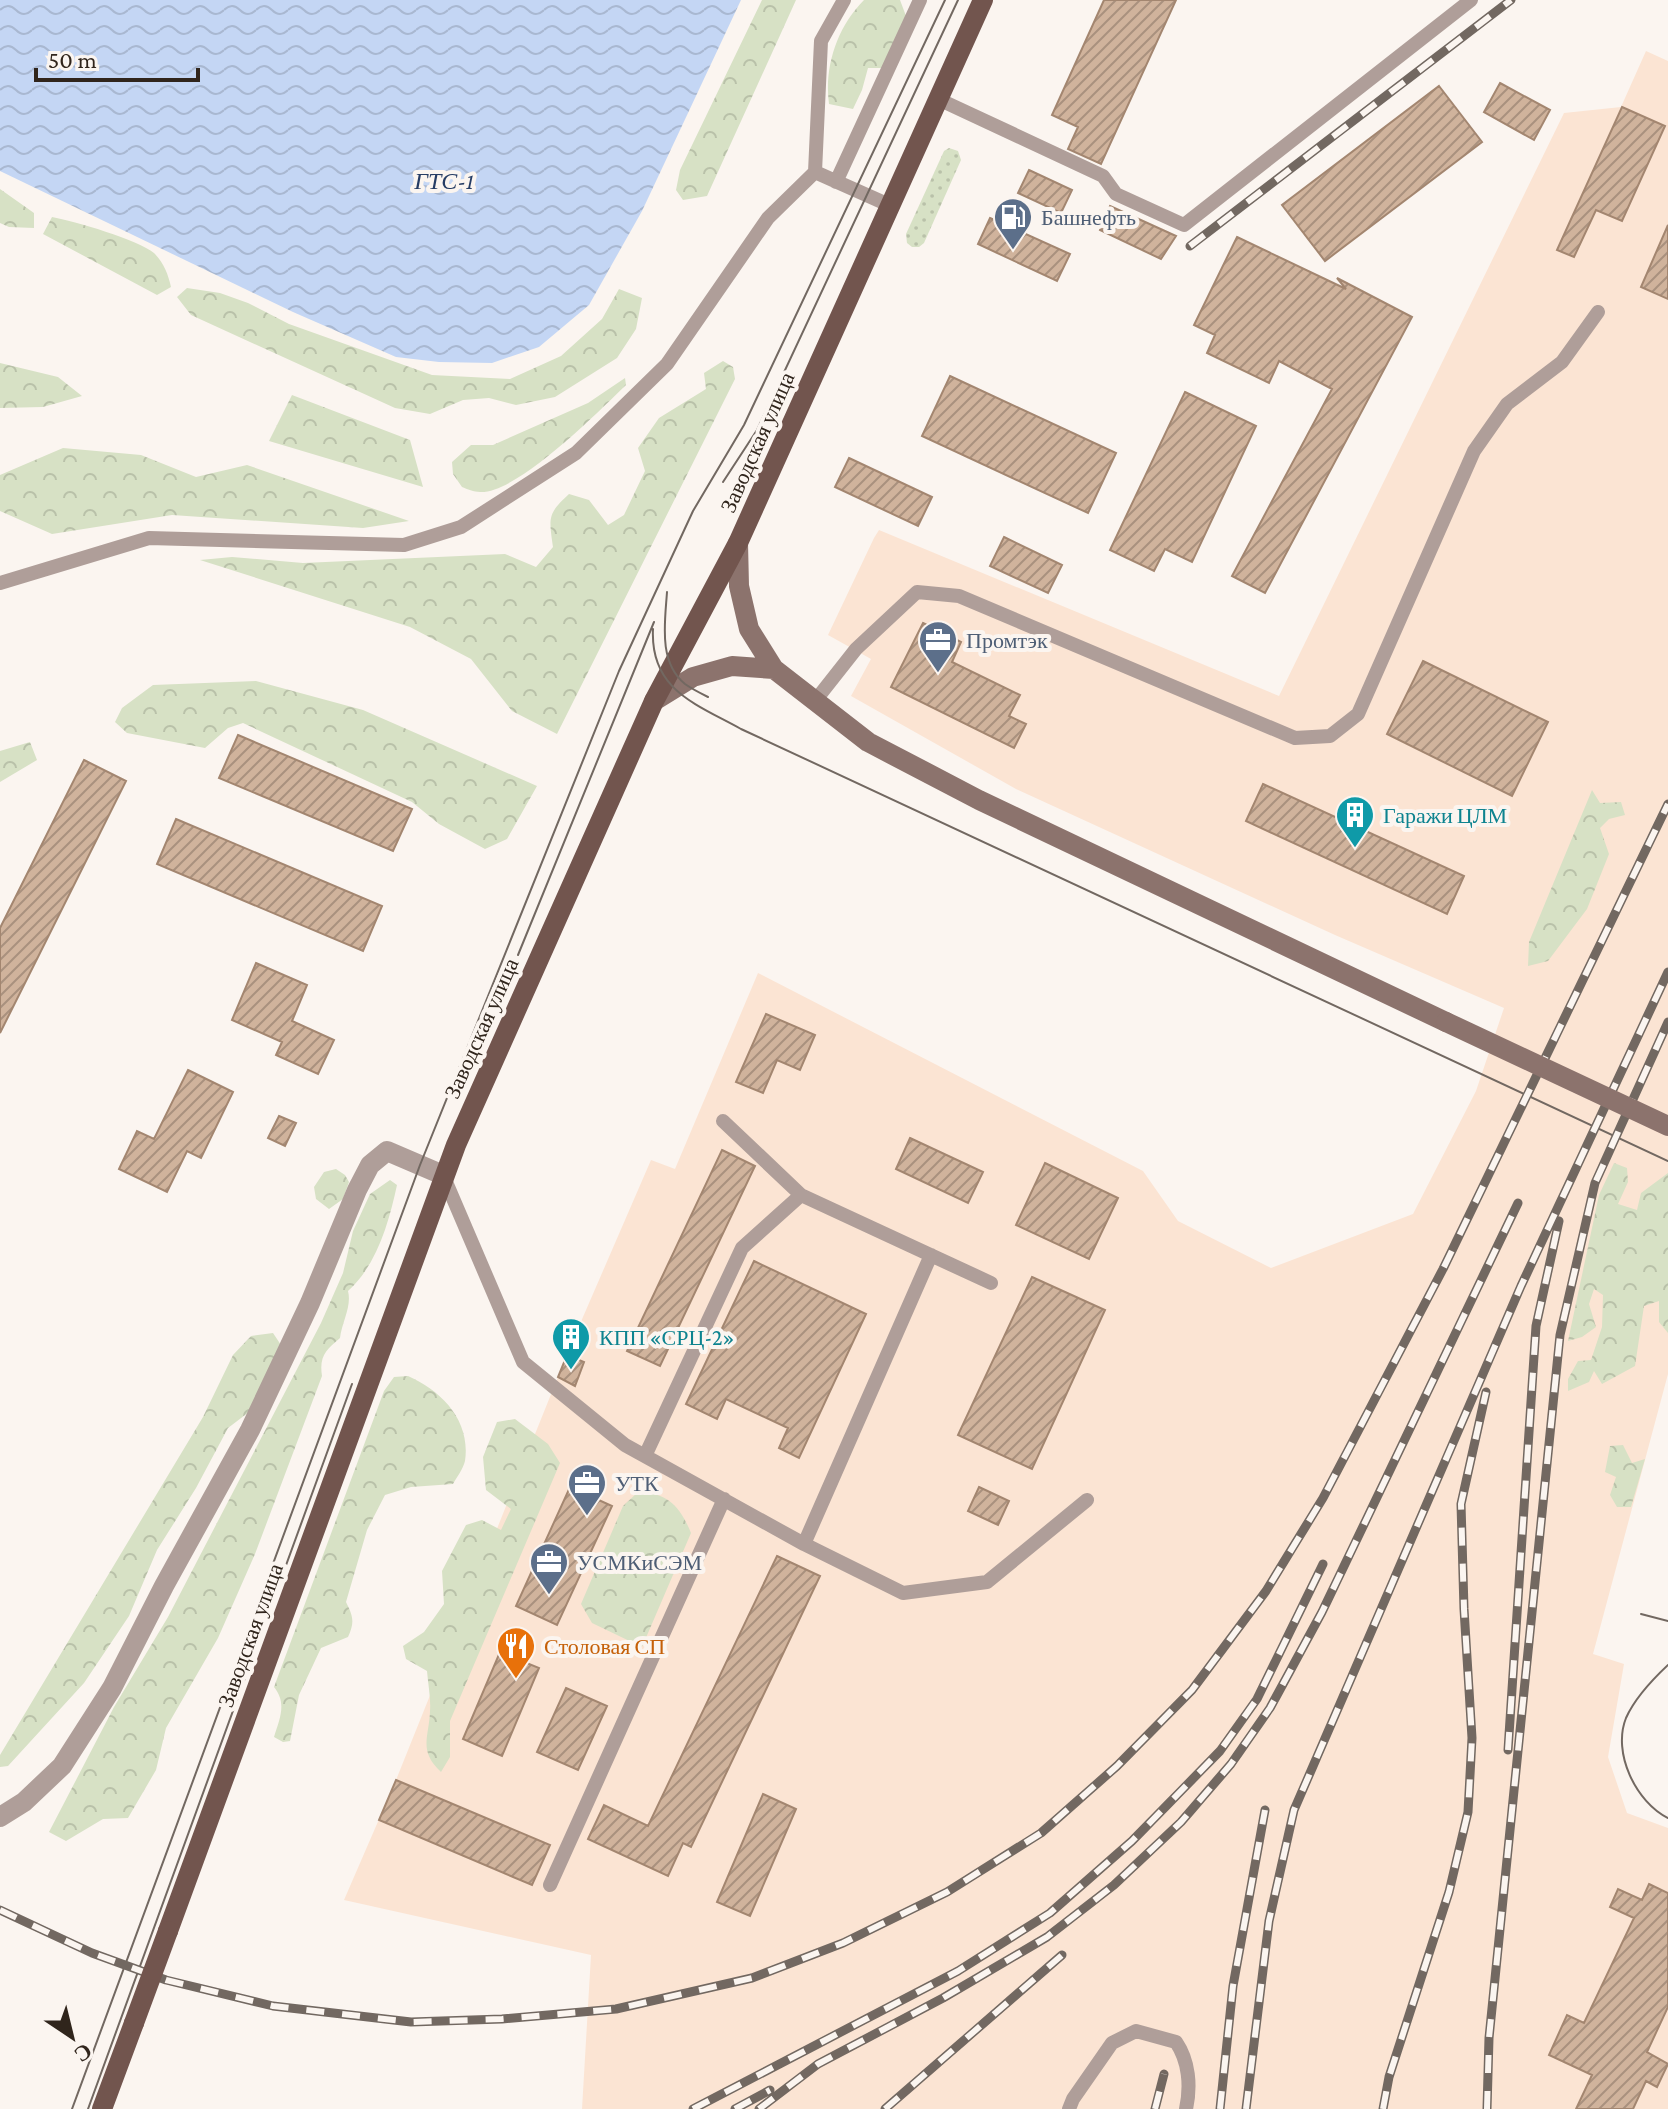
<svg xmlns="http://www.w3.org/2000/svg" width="1668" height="2109" font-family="'Crimson Pro',serif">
<defs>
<pattern id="grass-dots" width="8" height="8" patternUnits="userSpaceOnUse" patternTransform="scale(2)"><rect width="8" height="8" fill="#d7e1c5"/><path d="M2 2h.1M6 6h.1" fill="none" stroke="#b9c1a9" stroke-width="1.8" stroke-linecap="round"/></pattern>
<pattern id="forest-crowns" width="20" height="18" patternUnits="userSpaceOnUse" patternTransform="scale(2)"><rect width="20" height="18" fill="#d7e1c5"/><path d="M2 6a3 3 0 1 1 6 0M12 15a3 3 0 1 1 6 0" fill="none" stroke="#b9c1a9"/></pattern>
<pattern id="water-waves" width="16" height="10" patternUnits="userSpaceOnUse" patternTransform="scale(2)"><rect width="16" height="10" fill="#c4d6f4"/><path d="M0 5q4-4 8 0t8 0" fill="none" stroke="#a9b8d1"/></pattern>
<pattern id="building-hatch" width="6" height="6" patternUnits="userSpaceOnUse" patternTransform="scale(2)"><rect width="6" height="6" fill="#d0b39c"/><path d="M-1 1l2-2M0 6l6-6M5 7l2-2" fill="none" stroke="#a9917e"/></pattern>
</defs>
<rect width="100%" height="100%" fill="#fbf5f0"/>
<path fill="#fbe4d3" d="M1646,51L1668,61V1374L1593,1654L1624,1664L1608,1757L1627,1813L1668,1828V2109H582L591,1955L344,1900L396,1780L570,1347L651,1160L675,1169L758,973L1143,1171L1178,1221L1271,1268L1413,1214L1476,1091L1504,1008L1335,935L1016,789L851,696L871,659L828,635L874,538L879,530L1279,696L1564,113L1621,107Z"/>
<path fill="url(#grass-dots)" d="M949,148L958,151L961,160L924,243L919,247H912L907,243L906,234L944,151Z"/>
<path fill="url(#forest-crowns)" d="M762,0H796L707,196L683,200L676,190L680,170Z
M864,0H900L906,16L884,68H868L862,90L853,109L829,104C824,67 837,27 864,0Z
M0,189L34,213V228L9,227L0,223Z
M52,217C74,221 139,240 154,253C164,263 168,274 171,287L157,295L43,234Z
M187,288L220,293L248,303L289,324L432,375L510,379L561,356L602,319L619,289L642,298L636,329L617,358L555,397L516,405L489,398L463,400L430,414L395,408L191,315L177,297Z
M723,361L733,367L735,379L557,734L512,711L471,659L410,627L200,560L232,557L303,563L505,554L536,567L553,547C549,518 547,514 569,494L589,500L608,525L624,515L645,471L638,448L659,418L706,389L704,373Z
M0,363L58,377L82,396L43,407L0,408Z
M625,378L626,385C599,411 517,494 480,492C474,492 467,489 462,487L453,474L452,462L471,445H493L588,403Z
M292,395L410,440L423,487L269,441Z
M63,448L141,455L196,477L247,465L409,521L363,528L172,515L52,534L0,511V475Z
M256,681L363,710L537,786L507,839L485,849L439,824L412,802L243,723L228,728L205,748L127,733L115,722L122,708L153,685Z
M30,742L37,760L0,782V751Z
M1592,790L1600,803L1621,802L1625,815L1609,819L1600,828L1609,854L1587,909L1548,961L1528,966L1529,942Z
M1614,1163L1627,1168L1628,1182L1618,1204L1637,1210L1641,1193L1668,1173V1333L1659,1322V1301L1644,1306L1635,1366L1602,1384L1594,1371L1589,1382L1568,1391V1379L1578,1361L1591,1360L1602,1327L1603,1295L1594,1289L1589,1304L1596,1327L1582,1337L1568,1341L1599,1195Z
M336,1169L345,1175L349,1182L343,1199L329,1209L316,1199L314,1187L324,1172Z
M390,1180L397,1185C389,1222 377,1265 348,1291C352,1306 342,1322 340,1338C326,1350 319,1356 322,1376L255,1554L218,1638L166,1728L156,1770L128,1818L103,1819L66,1841L49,1832L114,1707L168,1617L321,1323L343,1273L353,1231L370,1194Z
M273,1333L281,1345L249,1412L228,1428L196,1488L157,1550L129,1616L84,1683L8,1766L0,1767V1755L203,1417L233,1355L251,1336Z
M408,1376C442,1391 471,1421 465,1461C463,1469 457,1477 453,1484L411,1487L385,1495L367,1530L346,1602C353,1616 355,1622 348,1637L321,1648L299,1695L290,1741L283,1742L274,1737C280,1718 287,1703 274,1687L384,1391L394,1377Z
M515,1419L548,1444L560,1463L450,1721V1757L441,1772C418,1750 429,1738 430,1711C431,1698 428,1684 427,1671L406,1659L403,1646L424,1632L444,1604L442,1571L466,1525L482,1520L501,1530L511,1509L486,1490L483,1457L497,1422Z
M1623,1445L1632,1463L1645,1459L1631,1507H1617L1610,1495L1616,1477L1605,1472L1610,1446Z
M638,1492C668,1493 680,1506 691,1533L642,1647L592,1623L581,1604L623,1506Z"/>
<path fill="url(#water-waves)" d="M0,0H741L642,211L589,305L539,347L492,363L439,362L396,357L293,312L0,171Z"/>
<path fill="url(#building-hatch)" stroke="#a38670" stroke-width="2" d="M1104,0H1176L1101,164L1068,149L1078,127L1052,115Z
M1500,83L1550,110L1534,140L1484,112Z
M1439,86L1482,142L1325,261L1282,205Z
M1622,107L1665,126L1622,221L1596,210L1574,257L1557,250Z
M1029,170L1072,190L1061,213L1018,193Z
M1110,206L1176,236L1161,259L1100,230Z
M990,218L1070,254L1057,281L978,244Z
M1668,225V299L1641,287Z
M1237,237L1346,289L1337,278L1412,317L1265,593L1232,576L1332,389L1279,361L1269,383L1207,353L1215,335L1194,325Z
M950,376L1116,453L1088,513L922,436Z
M1185,392L1256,426L1192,562L1165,549L1154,571L1110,550Z
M849,458L932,497L918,526L835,487Z
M1004,537L1062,565L1048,593L990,566Z
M923,623L961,642L952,662L1020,695L1009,716L1026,724L1014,748L891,687Z
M1423,661L1548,722L1512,796L1387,734Z
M238,735L412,809L393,851L219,778Z
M84,760L126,781L0,1033V928Z
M1263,784L1464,876L1447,914L1246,821Z
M176,819L382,906L363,951L157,864Z
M256,963L307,985L292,1021L334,1040L318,1074L276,1055L282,1042L232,1020Z
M766,1014L815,1035L800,1070L777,1060L763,1093L736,1082Z
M188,1070L233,1092L201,1158L187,1151L167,1192L119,1169L137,1131L154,1139Z
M279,1116L296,1123L285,1146L268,1138Z
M910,1138L983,1172L968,1203L896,1169Z
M722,1150L755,1166L660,1366L627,1351Z
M1045,1163L1118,1198L1089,1259L1016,1225Z
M754,1261L866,1314L799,1458L779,1448L788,1428L726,1399L717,1419L686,1404Z
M1032,1277L1105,1310L1032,1469L958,1435Z
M567,1355L584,1362L575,1386L558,1377Z
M570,1487L612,1506L557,1625L516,1606Z
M979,1487L1009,1501L998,1525L968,1511Z
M777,1556L820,1576L691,1847L683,1843L668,1876L588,1839L604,1805L648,1826Z
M500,1652L539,1668L502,1756L463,1739Z
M566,1688L607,1706L578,1770L537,1752Z
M396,1780L550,1845L532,1885L379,1820Z
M763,1794L796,1809L750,1916L717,1902Z
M1649,1884L1668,1893V2007L1647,2052L1668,2064L1657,2087L1646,2081L1633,2109H1576L1592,2075L1549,2055L1567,2015L1584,2023L1634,1918L1610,1907L1618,1889L1642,1900Z"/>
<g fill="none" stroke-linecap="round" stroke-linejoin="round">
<path stroke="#af9e99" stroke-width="14" d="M938,99L1103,176L1116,194L1184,225L1471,0
M815,172L889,205
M836,182L920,0
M0,583L149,538L404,545L461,527L576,453L667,364L768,218L815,172L821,41L844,0
M815,701L856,649L917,592L959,596L1295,738L1330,736L1358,714L1474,451L1507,404L1562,362L1598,312
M723,1121L801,1195L991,1283
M443,1175L523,1362L625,1445L804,1544L903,1593L987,1582L1087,1500
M645,1456L742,1248L801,1195
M804,1544L931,1255
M550,1885L724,1499
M1069,2109L1073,2099L1112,2043L1136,2031L1176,2042C1189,2061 1191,2086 1186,2109"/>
<path stroke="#af9e99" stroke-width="20" d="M0,1817L24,1802L62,1766L112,1688L164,1586L250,1430L310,1303L357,1190L370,1165L387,1151L443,1175"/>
<path stroke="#8c736d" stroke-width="20" d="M738,543L739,586L749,629L774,669L868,742L979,800L1446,1022
M654,701L693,677L732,666L774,669"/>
<path stroke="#72554e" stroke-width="20" d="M168,1931L456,1145L654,701L738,543L983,0
M102,2109L134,2023"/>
<path stroke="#726861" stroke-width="2" d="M723,482L757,430L958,0
M667,592C665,622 658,662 685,684C692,689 700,693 708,697
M653,629C650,690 696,704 741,729L1668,1161
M518,955L654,622
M1641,1614L1668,1621
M1668,1665C1652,1680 1635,1698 1626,1718C1612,1753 1636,1802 1668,1818
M72,2109L420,1165L619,671L693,511L744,425L945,0
M88,2109L352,1384"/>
<defs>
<path id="rail" d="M1190,246L1511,0
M1508,1750L1536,1326L1559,1221
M0,1910L92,1953L166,1980L273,2006L411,2022L502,2019L616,2009L752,1978L843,1943L947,1892L1041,1833L1117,1766L1192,1690L1266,1591L1323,1498L1443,1269L1668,804
M693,2109L958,1971L1050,1913L1132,1841L1220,1751L1257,1699L1323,1564
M735,2109L770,2090
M759,2109L818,2064L943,1998L1047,1937L1114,1885L1181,1822L1231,1764L1270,1708L1322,1612L1518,1203
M885,2109L1062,1955
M1155,2109L1164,2074
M1220,2109L1233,1986L1265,1810
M1246,2109L1269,1921L1294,1810L1521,1286L1668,972
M1383,2109L1389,2077L1449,1892L1468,1812L1472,1738L1464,1609L1461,1504L1486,1392
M1487,2109L1489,2038L1560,1335L1595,1183L1668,1022"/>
</defs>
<use href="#rail" stroke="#726861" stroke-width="9"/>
<use href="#rail" stroke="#fbf5f0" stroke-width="6" stroke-dasharray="18" stroke-linecap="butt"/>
<path stroke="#8c736d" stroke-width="20" d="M1446,1022L1668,1126"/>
<path stroke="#72554e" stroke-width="20" d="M134,2023L168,1931"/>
</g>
<defs>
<symbol id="fuel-pin" viewBox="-11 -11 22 30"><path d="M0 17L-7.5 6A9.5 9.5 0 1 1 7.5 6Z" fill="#5c6f8a" stroke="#fbf5f0"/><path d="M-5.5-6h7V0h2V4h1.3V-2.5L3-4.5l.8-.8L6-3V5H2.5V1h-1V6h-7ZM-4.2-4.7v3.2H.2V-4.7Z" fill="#fff"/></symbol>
<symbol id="office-pin" viewBox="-11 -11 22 30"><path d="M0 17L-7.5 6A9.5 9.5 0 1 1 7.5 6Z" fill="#5c6f8a" stroke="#fbf5f0"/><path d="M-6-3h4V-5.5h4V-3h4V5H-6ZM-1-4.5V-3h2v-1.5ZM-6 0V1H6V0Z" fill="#fff"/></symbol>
<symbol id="building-pin" viewBox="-11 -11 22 30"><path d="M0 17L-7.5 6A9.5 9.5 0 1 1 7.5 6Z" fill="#0f9aa8" stroke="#fbf5f0"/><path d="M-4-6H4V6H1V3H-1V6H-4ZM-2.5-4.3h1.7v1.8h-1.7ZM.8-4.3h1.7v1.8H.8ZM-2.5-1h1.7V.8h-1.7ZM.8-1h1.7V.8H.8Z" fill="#fff"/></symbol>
<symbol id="restaurant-pin" viewBox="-11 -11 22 30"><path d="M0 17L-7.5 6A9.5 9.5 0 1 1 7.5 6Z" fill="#e8710a" stroke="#fbf5f0"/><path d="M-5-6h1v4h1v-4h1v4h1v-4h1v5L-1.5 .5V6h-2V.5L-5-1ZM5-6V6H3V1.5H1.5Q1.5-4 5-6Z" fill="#fff"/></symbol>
</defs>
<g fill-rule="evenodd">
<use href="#fuel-pin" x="991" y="195" width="44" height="60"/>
<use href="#office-pin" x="916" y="618" width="44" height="60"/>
<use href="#building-pin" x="1333" y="793" width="44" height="60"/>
<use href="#building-pin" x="549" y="1315" width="44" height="60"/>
<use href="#office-pin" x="565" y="1461" width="44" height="60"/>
<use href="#office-pin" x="527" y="1540" width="44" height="60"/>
<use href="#restaurant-pin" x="494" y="1624" width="44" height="60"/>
</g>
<g text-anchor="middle" stroke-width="8" stroke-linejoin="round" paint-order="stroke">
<g font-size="22" fill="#4e5e75" stroke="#fbf5f0" text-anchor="start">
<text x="1041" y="225">Башнефть</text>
<text x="966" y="648">Промтэк</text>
<text x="615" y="1491">УТК</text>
<text x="577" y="1570">УСМКиСЭМ</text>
</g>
<g font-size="22" fill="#30251c" stroke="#fbf5f0">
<text transform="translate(757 442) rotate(-66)" y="8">Заводская улица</text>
<text transform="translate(481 1028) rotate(-66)" y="8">Заводская улица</text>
<text transform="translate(250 1635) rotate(-70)" y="8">Заводская улица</text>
</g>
<g font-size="22" fill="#0d838f" stroke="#fbf5f0" text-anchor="start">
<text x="1383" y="823">Гаражи ЦЛМ</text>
<text x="599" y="1345">КПП «СРЦ-2»</text>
</g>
<g font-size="22" fill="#c56008" stroke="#fbf5f0" text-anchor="start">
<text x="544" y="1654">Столовая СП</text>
</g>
<g font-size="24" font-style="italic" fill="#263d65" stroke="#fbf5f0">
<text x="444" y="189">ГТС-1</text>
</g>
</g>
<g transform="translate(72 2037) rotate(145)" stroke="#fbf5f0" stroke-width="6" paint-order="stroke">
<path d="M0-6L14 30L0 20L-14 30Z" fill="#30251c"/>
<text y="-12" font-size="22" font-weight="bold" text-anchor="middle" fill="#30251c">С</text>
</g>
<path d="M36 68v12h162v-12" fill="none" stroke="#30251c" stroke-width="4"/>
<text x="48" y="68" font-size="24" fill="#30251c" stroke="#fbf5f0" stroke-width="6" paint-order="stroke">50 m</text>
</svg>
